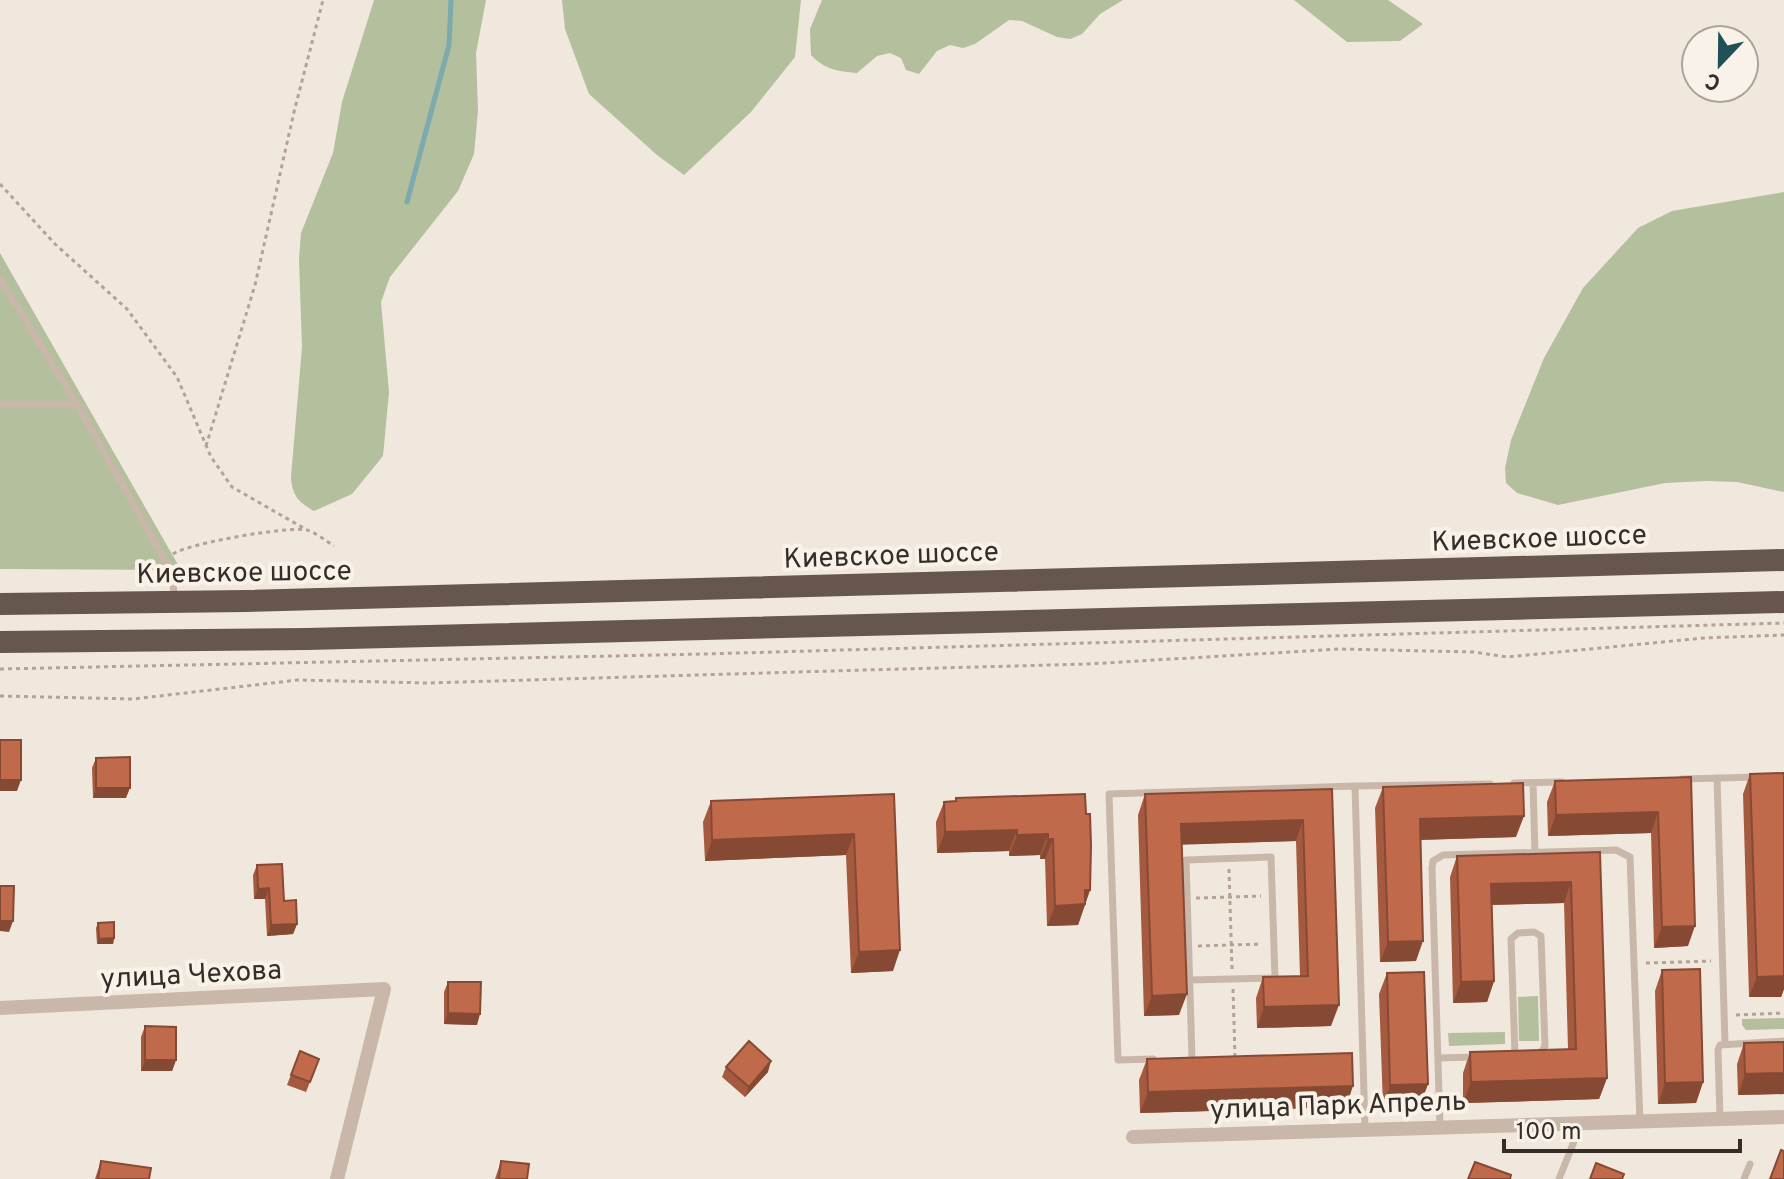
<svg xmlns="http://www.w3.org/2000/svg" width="1784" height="1179" font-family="Overpass,sans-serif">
<rect width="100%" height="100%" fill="#f1e8dd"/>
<path fill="#b3bf9d" d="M374,0H486L476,53L478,111L474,154L458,191L390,277L381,302L389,392L383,456L352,494L314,511C298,502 292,495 291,477L302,347L299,259L301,233L333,153L342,102Z
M562,0H801L795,57L751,112L684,175L657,155L589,94L565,29Z
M822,0H1123L1100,14L1082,34L1070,39L1057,37L1022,21L1009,20L975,44L963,48L950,45L937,51L919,74L906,70L901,58L890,53L877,56L857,73C838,71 825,70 811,55L810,29Z
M1294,0H1388L1423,24L1400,41L1347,42Z
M1784,192V492L1737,482L1706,481L1665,483L1558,505L1517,493L1506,483L1505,468L1511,440L1544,358L1583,288L1638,228L1672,211Z
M0,253L181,570L0,569Z
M1538,996L1539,1041H1519L1518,997Z
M1784,1018V1029L1746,1030L1742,1025V1019Z
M1505,1032V1044L1449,1046L1448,1033Z"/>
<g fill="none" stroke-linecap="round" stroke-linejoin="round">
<path stroke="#7daaad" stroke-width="5" d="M407,202L449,45L451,0"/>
<path stroke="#b4a293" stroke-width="3" stroke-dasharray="4 4" stroke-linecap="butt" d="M0,184L55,244L127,309L177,377L211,457L232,487L307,530
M206,446L255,285L294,112L323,0
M173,554C189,543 288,526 307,530C315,532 326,541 334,546
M0,669L704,654L1784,623
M0,696L133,699L298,680L428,683L865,670L1088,664L1340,649L1474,652L1507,657L1704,638L1784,635
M1229,869L1232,969
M1196,898L1261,896
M1198,946L1262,944
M1646,963L1711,961
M1233,989L1235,1057
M1736,1015L1784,1013"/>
<path stroke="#c9b8a9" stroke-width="7" d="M0,279L77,404L162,555L172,577L175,600
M0,404H77
M1717,778L1725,1043
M1682,779L1758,777
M1514,783L1562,782
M1533,783L1535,853
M1190,980L1275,978L1271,857L1186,860C1188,926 1190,992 1192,1058
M1515,1055L1511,939L1518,933L1534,932L1541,936L1545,1046L1540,1054
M1438,1058L1475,1057
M1153,1059L1118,1060L1109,794L1355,786
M1720,1118L1718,1050L1720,1045L1784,1041
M1440,1127L1432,868L1433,861L1443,855L1616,850L1630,857L1640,1121
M1365,1129L1355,786L1490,784
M1559,1179L1581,1124
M1744,1179L1750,1164"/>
<path stroke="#c9b8a9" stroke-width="14" d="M0,1008L384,989L337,1179
M1133,1137L1784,1117"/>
<path stroke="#67564d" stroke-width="22" d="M0,604L246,601L1784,560
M0,642L307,639L1784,602"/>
</g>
<path fill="#a55a40" d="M96,758L126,798H93L92,768Z
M1784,773V989L1781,997H1749L1743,794L1750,774Z
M1691,777L1688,946L1654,948L1651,833L1548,836L1547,802L1555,781Z
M1383,787L1516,837L1420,840L1416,961L1380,962L1375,808Z
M1332,789L1331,1026L1257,1028L1256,998L1263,977L1300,976L1296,841L1182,844L1179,1015L1144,1016L1138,815L1145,794Z
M894,794L893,971L851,973L846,855L705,861L703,822L711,801Z
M1085,794L1090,890L1078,925L1047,926L1045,859H1040V855L1009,856V851L937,853L936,822L944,802L955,801L956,798Z
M1600,852L1607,1078L1599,1099L1463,1103V1073L1470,1052L1568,1049L1564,903L1492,905L1494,981L1487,1002L1453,1003L1450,877L1457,856Z
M257,865L284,901L297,924L293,934L267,936L265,899H254L253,875Z
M98,923L114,938L113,944H97L96,928Z
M1662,970L1703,1082L1696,1103L1658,1104L1655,991Z
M1387,973L1428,1084L1420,1105L1383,1106L1379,994Z
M448,982L477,1025L444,1024V992Z
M145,1026L176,1060L172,1071H141V1037Z
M1784,1042V1094L1738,1095L1737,1064L1744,1043Z
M300,1051L319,1059L306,1092L287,1085Z
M1147,1059L1346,1107L1140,1113L1139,1080Z
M726,1067L768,1072L745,1097L722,1077Z
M101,1161L149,1179H95Z
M501,1161L527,1179H495Z"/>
<path fill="#864a34" d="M0,780H21L17,791H0Z
M96,788H130L126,798H93Z
M1658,812L1651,833L1548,836L1556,815Z
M1524,816L1516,837L1412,840L1420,819Z
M1303,820L1296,841L1174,845L1181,824Z
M1017,830L1009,851L937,853L945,832Z
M854,834L846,855L705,861L712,840Z
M1048,834L1040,855L1009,856L1017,835Z
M1048,839H1053L1045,859H1040Z
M1571,882L1564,903L1484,905L1491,884Z
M269,888L265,899H254L258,889Z
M1085,890H1090L1078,925L1047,926L1055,906Z
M0,921H13L9,932L0,931Z
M297,924L293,934L267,936L271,925Z
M1695,926L1688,946L1654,948L1662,927Z
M114,938L113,944H97L99,939Z
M1423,941L1416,961L1380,962L1388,942Z
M900,950L893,971L851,973L859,952Z
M1784,976V989L1781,997H1749L1757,977Z
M1494,981L1487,1002L1453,1003L1461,982Z
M1187,994L1179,1015L1144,1016L1152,996Z
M1339,1005L1331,1026L1257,1028L1264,1007Z
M448,1013L480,1014L477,1025L444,1024Z
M145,1060H176L172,1071H141Z
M771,1061L768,1072L745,1097L749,1087Z
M1784,1073V1094L1738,1095L1745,1074Z
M1607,1078L1599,1099L1463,1103L1471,1082Z
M1703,1082L1696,1103L1658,1104L1665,1083Z
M1428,1084L1420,1105L1383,1106L1390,1085Z
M1353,1086L1346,1107L1140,1113L1148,1092Z"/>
<path fill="#c0694b" stroke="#864a34" stroke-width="2" d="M0,740H21V780H0Z
M130,757V788H96V758Z
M1784,773V976L1757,977L1750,774Z
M1691,777L1695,926L1662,927L1658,812L1556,815L1555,781Z
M1523,783L1524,816L1420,819L1423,941L1388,942L1383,787Z
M1332,789L1339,1005L1264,1007L1263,977L1308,976L1303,820L1181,824L1187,994L1152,996L1145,794Z
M894,794L900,950L859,952L854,834L712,840L711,801Z
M1085,794L1086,814H1090L1091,846L1090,890H1085V904L1055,906L1053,839H1048V834L1017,835V830L945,832L944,802L956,801V798Z
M1600,852L1607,1078L1471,1082L1470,1052L1576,1049L1571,882L1491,884L1494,981L1461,982L1457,856Z
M282,864L284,901L296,900L297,924L271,925L269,888L258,889L257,865Z
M0,886H14L13,921H0Z
M114,922V938L99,939L98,923Z
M1700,969L1703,1082L1665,1083L1662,970Z
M1424,972L1428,1084L1390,1085L1387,973Z
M448,982H481L480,1014L448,1013Z
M145,1026L176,1027V1060H145Z
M749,1041L771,1061L749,1087L726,1067Z
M1784,1042V1073L1745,1074L1744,1043Z
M300,1051L319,1059L310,1082L291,1075Z
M1352,1053L1353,1086L1148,1092L1147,1059Z
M1781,1150L1784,1151V1179H1770Z
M101,1161L151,1168L149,1179H98Z
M501,1161L529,1164L527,1179H499Z
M1475,1162L1511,1175L1510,1179H1468Z
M1596,1163L1624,1174L1622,1179H1590Z"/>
<g text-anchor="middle" stroke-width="8" stroke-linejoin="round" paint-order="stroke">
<g font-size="28" fill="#362d29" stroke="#f9f2e9">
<text transform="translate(1539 537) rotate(-2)" y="10">Киевское шоссе</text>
<text transform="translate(891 554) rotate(-2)" y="10">Киевское шоссе</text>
<text transform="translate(244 571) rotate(-1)" y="10">Киевское шоссе</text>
<text transform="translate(191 973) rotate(-3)" y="10">улица Чехова</text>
<text transform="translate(1338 1104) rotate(-2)" y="10">улица Парк Апрель</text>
</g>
</g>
<g transform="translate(1720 64) rotate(202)"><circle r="38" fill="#f9f2e9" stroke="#aba39c" stroke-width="2"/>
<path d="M0-6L14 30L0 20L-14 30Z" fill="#205156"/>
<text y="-12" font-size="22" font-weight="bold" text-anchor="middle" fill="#362d29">С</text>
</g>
<path d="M1504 1139v12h236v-12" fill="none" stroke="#362d29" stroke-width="4"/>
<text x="1516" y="1139" font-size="24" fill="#362d29" stroke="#f9f2e9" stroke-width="6" paint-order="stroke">100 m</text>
</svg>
